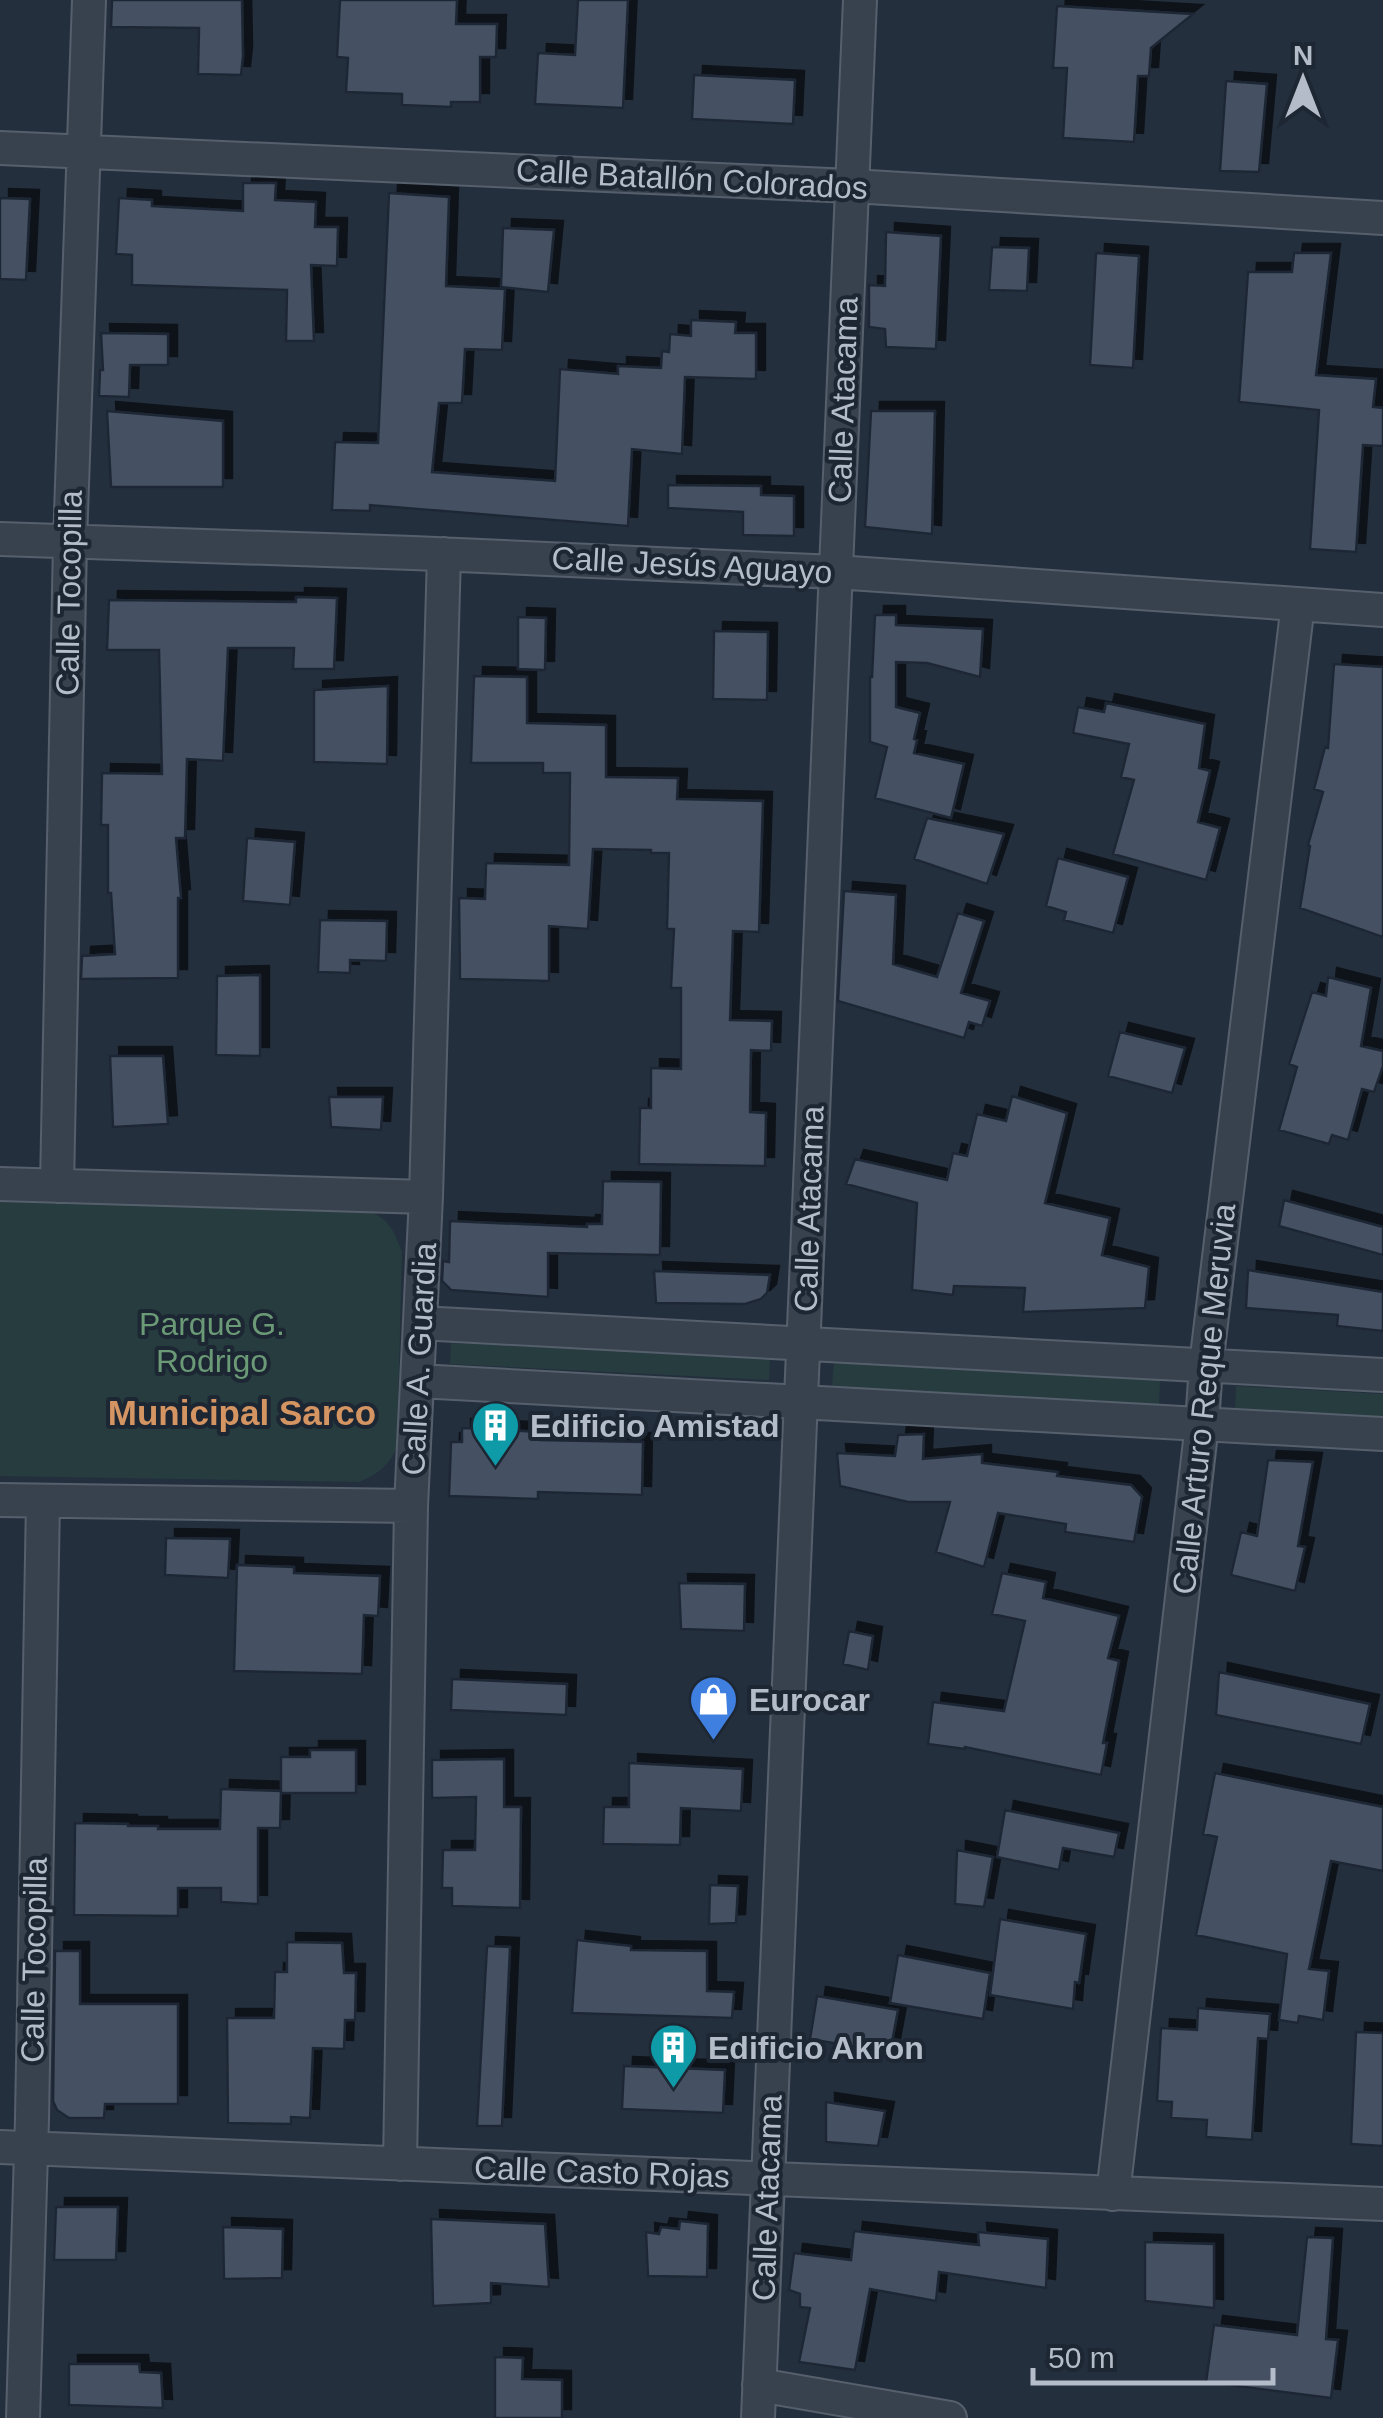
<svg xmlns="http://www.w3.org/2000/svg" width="1383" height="2418" font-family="Helvetica,sans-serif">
<defs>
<filter id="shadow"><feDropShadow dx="9" dy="-9" stdDeviation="0" flood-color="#0009"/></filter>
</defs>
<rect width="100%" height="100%" fill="#242f3e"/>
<path fill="#263c3f" d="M0,1199L354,1208C386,1214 391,1223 402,1252L397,1447C389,1466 378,1474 359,1482L0,1476Z
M451,1343L770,1358L769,1380L450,1364Z
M834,1359L1160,1379L1159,1407L832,1387Z
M1236,1386L1383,1394V1417L1235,1409Z"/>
<path fill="#455162" stroke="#1f2835" stroke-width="2.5" filter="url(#shadow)" d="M112,0H242L243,56L241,75L198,74L199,28L111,27Z
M340,0H457L456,24H497L496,57H480V102H451V107L402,105V94L346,92L348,58L337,57Z
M578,0H628L623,108L535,104L538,53L575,55Z
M1057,6L1193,14L1151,48L1149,76H1138L1134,142L1063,138L1067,68H1053Z
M694,75L795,80L793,124L692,119Z
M1226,81L1267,84L1259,172L1220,171Z
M243,183H276L275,200L316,202L315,227H338L337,266L311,265L314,341H286L287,290L132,285V255L116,254L119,198L152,200V206L243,211Z
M389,193L449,197L446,286L505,289L502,350L465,349L462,403H439L432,472L555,481L560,369L618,374V366L661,368L662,351L669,352L670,334L691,336V320L736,322L735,333H756V379L685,377L682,454L632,449L628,526L370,505V511L332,510L335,442L378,443Z
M0,198L30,199L26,280L0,279Z
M503,228L554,230L548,292L501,287Z
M886,232L941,236L936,349L886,347L885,329L869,327V285L885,286Z
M992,247L1029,248L1027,291L989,290Z
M1096,253L1139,256L1133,368L1090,365Z
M1294,253H1331L1316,375L1376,379L1373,407L1383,408V446L1363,445L1356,552L1310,549L1319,410L1239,402L1248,272H1292Z
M101,333L168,334V365H130L129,397L99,396L100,370H103Z
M107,411L223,421V487H111Z
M871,411H935L932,534L865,527Z
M668,485L761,486V495L794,496V536L743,535V512L668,508Z
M296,597L337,598L334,669H293L294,648H228L223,761L187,759L185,838H176L181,898H178V978L81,979L82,956L115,954L111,893H108V825H101L102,773L162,774L159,650H107L109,600L296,602Z
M875,615H896V625L983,629L980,677L927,663L896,662V707L920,713L914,739L917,740L914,753L964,764L951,818L875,798L887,747L870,742V677H872Z
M518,617L546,618L545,670L518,669Z
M714,631L768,632L767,700L713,699Z
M1334,664L1383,667V937L1300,908L1310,846L1308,845L1323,792L1314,789L1325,747L1328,748Z
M474,676L527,677V723L606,725V777L678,778L677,799L763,801L759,932L733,931L730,1020L772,1021L771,1051L751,1050L750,1112L766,1113L765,1166L639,1164L640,1108H651V1068L681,1069V988H671L674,929H667L669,853H651V850L593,849L588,929L549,926V981L460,979L459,898L485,899L486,863L569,865L570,773H543V763H471Z
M388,686L387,764L314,762V690Z
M1106,703L1205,724L1199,768L1210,771L1198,822L1220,828L1206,880L1113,854L1134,780L1121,777L1129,744L1073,733L1078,707L1104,712Z
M927,818L1004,834L987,884L914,859Z
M247,838L295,842L290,905L243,901Z
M1058,858L1128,877L1113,933L1064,920L1066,912L1046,906Z
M844,891L896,895L893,964L937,977L958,913L984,921L961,993L990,1001L982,1026L969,1022L964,1038L838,1001Z
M320,920L387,921L386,961L350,960V973L318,972Z
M260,975V1056L216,1055L217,976Z
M1328,977L1371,988L1361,1046L1383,1051V1066L1374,1092L1362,1089L1348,1140L1332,1135L1329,1144L1279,1130L1297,1067L1289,1064L1312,992L1326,996Z
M1120,1032L1185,1048L1172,1093L1108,1076Z
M110,1056H163L168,1124L113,1127Z
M1012,1096L1067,1113L1045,1203L1110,1218L1102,1255L1149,1267L1145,1308L1023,1312L1025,1288L954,1286L953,1295L912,1290L917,1203L846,1184L855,1159L947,1180L953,1153L967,1156L977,1114L1006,1121Z
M329,1097H383L381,1130L331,1127Z
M603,1181L661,1182L660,1255L548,1253V1297L451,1290L442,1281L443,1261L449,1262L450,1221L587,1227V1224H602Z
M1284,1200L1383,1227V1255L1279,1226Z
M1248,1270L1383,1292V1331L1337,1326L1338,1315L1246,1308Z
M654,1271L770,1275L767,1293L761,1299L745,1304L656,1303Z
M462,1428L541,1432L540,1440L643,1442L642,1495L538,1492V1499L449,1496L451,1442H462Z
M924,1434L923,1459L982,1454V1463L1058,1472L1057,1476L1131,1485L1142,1497L1134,1542L1065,1532L1066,1524L998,1513L984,1567L936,1552L950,1502H908L840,1486L837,1453L895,1456L898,1435Z
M1268,1460L1313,1462L1298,1546L1305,1547L1295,1591L1231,1575L1241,1532L1257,1536Z
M166,1538L230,1539L228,1578L165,1575Z
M237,1565L294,1567V1573L380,1576L378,1616L364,1615L362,1674L234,1671Z
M1002,1573L1046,1582L1043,1598L1119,1616L1108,1658L1119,1661L1103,1743H1107L1101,1775L965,1747V1749L928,1744L933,1702L1004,1711L1025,1621L992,1614Z
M679,1583L745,1584L744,1631L681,1629Z
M849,1631L873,1636L868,1670L843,1664Z
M1219,1672L1370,1704L1361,1744L1216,1715Z
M452,1679L567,1684L566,1715L451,1710Z
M310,1750H356V1793H281V1757H310Z
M504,1759V1807H521L520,1908L452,1906V1888H442L443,1850H475L476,1797L432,1798V1760Z
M629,1763L743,1769L741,1811L681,1808L680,1845L603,1844L604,1807H629Z
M1215,1773L1383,1807V1871L1331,1861L1309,1969L1329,1971L1323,2020L1299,2016L1298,2023L1279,2020L1287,1954L1196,1935L1217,1837L1203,1834Z
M221,1789L281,1791L280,1828H258V1904L221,1902V1888H178V1916L74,1915L75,1823L128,1824V1826H158V1829H220Z
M1005,1810L1119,1833L1114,1857L1063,1848L1059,1870L997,1857Z
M957,1850L993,1857L984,1907L955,1904Z
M710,1885L738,1886L736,1923L709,1924Z
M1000,1919L1086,1934L1079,1983L1075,1982L1073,2009L990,1995Z
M577,1940L631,1946V1950L707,1951V1991L734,1992L732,2018L572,2013Z
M287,1942L342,1943L344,1973H356L355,2020H345L344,2049L313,2048L310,2118L291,2117V2124L228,2123L227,2018H274L275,1972H287Z
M487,1946L510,1947L502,2126H477Z
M55,1951H80V2004H178V2104H105L104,2118H69L57,2110L53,2101Z
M898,1955L990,1973L983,2019L890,2003Z
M817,1996L898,2010L890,2053L810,2039Z
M1198,2008L1270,2014L1268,2039L1258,2038L1252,2140L1206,2137L1207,2120L1171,2118L1172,2102L1157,2101L1161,2028L1197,2030Z
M1356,2032L1383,2033V2146L1351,2144Z
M624,2066L725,2070L723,2113L622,2109Z
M826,2102L885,2111L878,2146L826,2142Z
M56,2207H118L116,2260H54Z
M431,2219L545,2224L549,2287L491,2283V2303L433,2306Z
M680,2221L708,2224L707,2277L648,2276L646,2232L659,2234L661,2227L679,2229Z
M223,2227L283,2229L282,2278L224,2279Z
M854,2231L979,2245L978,2232L1048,2239L1046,2288L939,2272L936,2301L870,2289L855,2370L799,2362L810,2308L800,2307V2294L789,2290L794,2253L851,2260Z
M1307,2237L1333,2238L1326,2339L1338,2340L1331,2398L1206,2382L1214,2325L1297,2335Z
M1145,2242L1214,2244V2308L1145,2301Z
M495,2357L523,2358L522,2379L562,2380V2418H495Z
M69,2364H139L140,2372L161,2373L163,2408L69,2405Z"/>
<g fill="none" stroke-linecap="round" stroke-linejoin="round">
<defs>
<path id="street" d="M0,148L852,186L1383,218
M0,539L413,553L836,572L1383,610
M0,1184L426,1197
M57,1186L70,542L89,0
M420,1323L1383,1375
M418,1381L1383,1434
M0,1500L411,1506
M0,2147L1383,2204
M400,2164L411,1506L426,1197L444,554
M1113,2194L1202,1424L1206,1365L1298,604
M759,2385L950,2418
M23,2418L32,2119L43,1501
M758,2418L860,0"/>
</defs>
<use href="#street" stroke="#565f6c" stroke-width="36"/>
<use href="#street" stroke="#38414e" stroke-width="32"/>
</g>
<defs>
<symbol id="building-pin" viewBox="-11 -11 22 30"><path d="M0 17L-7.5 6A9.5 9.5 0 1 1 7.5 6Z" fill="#0f9aa8" stroke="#1d2633"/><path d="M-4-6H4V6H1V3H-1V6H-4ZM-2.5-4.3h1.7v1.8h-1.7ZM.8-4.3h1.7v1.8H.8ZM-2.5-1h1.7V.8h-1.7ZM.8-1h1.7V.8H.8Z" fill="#fff"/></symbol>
<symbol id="shop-pin" viewBox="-11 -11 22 30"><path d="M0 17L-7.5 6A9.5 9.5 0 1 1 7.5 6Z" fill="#3f7fe0" stroke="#1d2633"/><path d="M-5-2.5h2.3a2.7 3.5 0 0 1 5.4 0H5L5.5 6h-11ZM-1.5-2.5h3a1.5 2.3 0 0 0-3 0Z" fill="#fff"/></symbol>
</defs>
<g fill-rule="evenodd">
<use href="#building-pin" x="468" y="1398" width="55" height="75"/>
<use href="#shop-pin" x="686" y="1672" width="55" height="75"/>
<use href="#building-pin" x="646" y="2020" width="55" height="75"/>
</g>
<g text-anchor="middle" stroke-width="8" stroke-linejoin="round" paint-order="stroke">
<g font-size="32" fill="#b4bcc9" stroke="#1d2633">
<text transform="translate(692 179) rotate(3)" y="11">Calle Batallón Colorados</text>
<text transform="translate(843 400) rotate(-88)" y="11">Calle Atacama</text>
<text transform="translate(692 565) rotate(3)" y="11">Calle Jesús Aguayo</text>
<text transform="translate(69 593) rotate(-89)" y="11">Calle Tocopilla</text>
<text transform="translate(809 1209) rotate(-88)" y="11">Calle Atacama</text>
<text transform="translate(419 1359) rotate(-87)" y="11">Calle A. Guardia</text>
<text transform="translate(1204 1399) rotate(-84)" y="11">Calle Arturo Reque Meruvia</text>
<text transform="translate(34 1960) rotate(-89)" y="11">Calle Tocopilla</text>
<text transform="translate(602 2172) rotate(2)" y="11">Calle Casto Rojas</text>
<text transform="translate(767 2198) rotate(-88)" y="11">Calle Atacama</text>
</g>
<g font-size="32" fill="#6b9a76" stroke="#1d2633">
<text x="212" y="1335">Parque G.<tspan x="212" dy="37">Rodrigo</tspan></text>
</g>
<g font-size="32" font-weight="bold" fill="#b4bcc9" stroke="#1d2633" text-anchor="start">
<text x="530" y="1437">Edificio Amistad</text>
<text x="749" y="1711">Eurocar</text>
<text x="708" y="2059">Edificio Akron</text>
</g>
<g font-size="35" font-weight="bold" fill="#d59563" stroke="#1d2633">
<text x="242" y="1425">Municipal Sarco</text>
</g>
</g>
<g transform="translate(1303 80)" stroke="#1d2633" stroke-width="8" paint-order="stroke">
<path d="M0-8L18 38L0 25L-18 38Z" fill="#b4bcc9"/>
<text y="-15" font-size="28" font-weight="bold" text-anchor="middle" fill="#b4bcc9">N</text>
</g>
<path d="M1033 2368v15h240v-15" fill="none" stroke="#b4bcc9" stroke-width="5"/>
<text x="1048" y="2368" font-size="30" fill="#b4bcc9" stroke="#1d2633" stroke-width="8" paint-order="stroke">50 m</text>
</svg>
